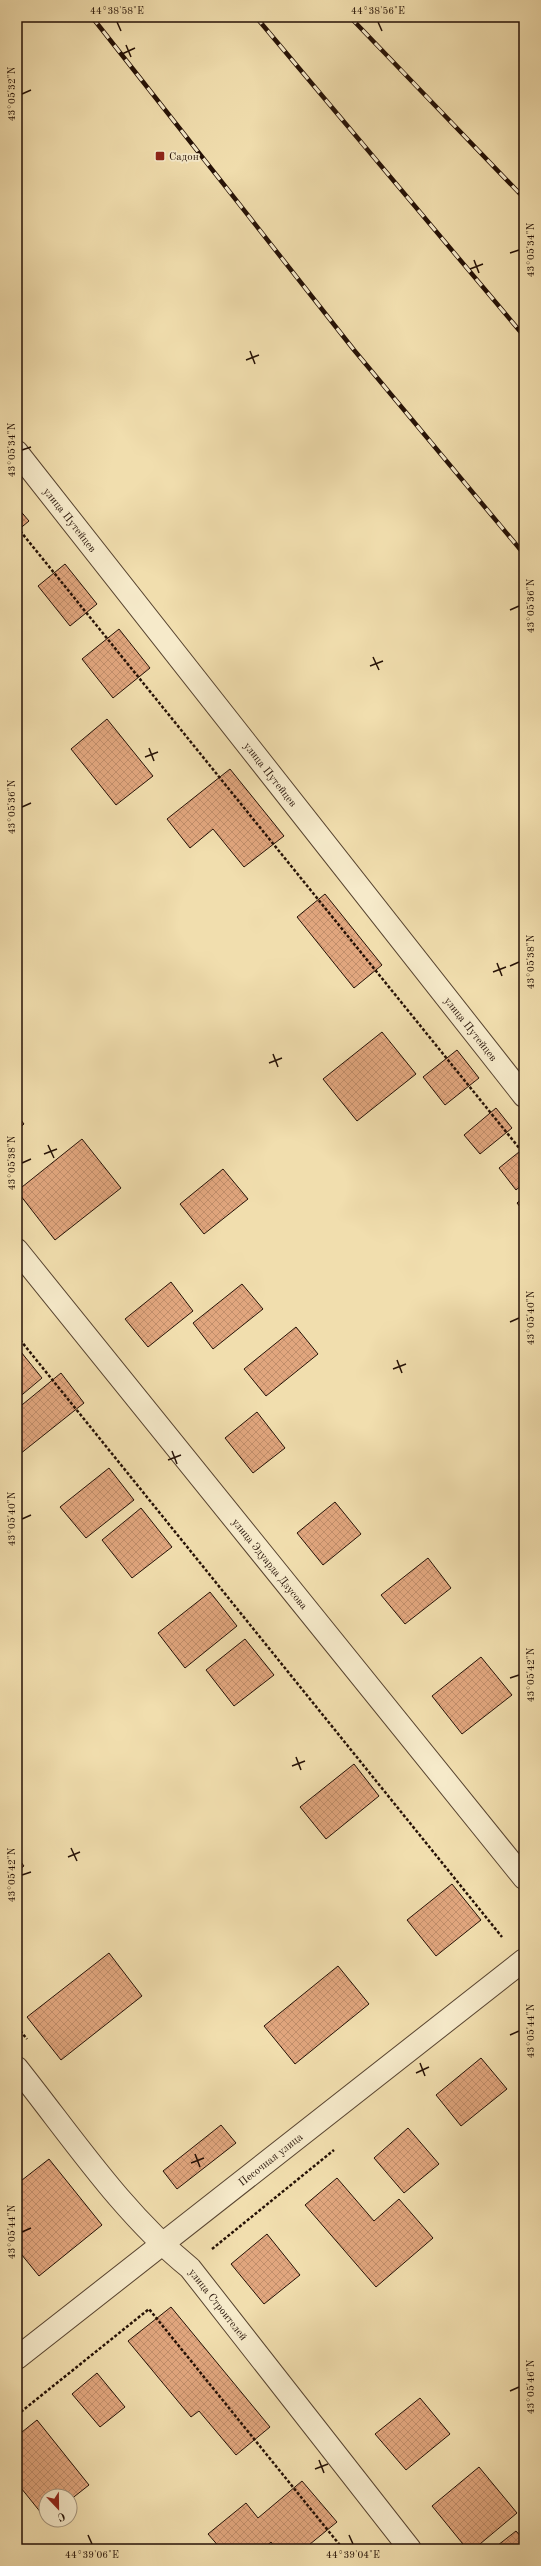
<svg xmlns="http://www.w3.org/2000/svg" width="541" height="2566" font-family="'Old Standard TT',serif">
<defs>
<pattern id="building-cross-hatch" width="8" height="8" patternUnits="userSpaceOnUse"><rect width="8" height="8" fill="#e1a67e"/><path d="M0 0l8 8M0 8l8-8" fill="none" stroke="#c18e6b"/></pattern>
</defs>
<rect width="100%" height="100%" fill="#f1deae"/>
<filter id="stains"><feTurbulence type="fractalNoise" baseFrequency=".005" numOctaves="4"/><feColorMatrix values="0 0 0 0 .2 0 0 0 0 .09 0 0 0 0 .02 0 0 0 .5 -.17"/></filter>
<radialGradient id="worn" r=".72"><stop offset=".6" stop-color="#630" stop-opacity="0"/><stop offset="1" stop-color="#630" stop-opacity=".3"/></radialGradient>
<path fill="url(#building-cross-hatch)" stroke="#251106" d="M17,507L29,521L17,531Z
M65,564L97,604L70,626L38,586Z
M119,629L150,668L113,698L82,659Z
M107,719L153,776L116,805L71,749Z
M230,769L284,836L244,867L213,829L190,848L167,819Z
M325,894L382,965L354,988L297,917Z
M382,1032L416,1074L357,1121L323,1079Z
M457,1050L479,1078L445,1105L423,1077Z
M496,1108L512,1128L480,1154L464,1135Z
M17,1115L24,1124L17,1130Z
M82,1139L121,1188L55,1240L17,1191Z
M524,1148V1183L516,1190L499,1168Z
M223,1169L248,1199L204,1234L180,1204Z
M524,1197V1212L517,1203Z
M171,1282L193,1311L148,1347L125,1319Z
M242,1284L263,1309L213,1349L193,1323Z
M296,1327L318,1354L266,1396L244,1369Z
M17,1347L42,1378L17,1399Z
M61,1373L84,1403L20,1454L17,1451V1409Z
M257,1412L285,1448L253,1473L225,1438Z
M109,1468L134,1500L86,1538L60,1507Z
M335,1502L361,1534L323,1565L297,1533Z
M141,1508L172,1547L132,1578L102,1540Z
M428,1558L451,1588L405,1624L381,1595Z
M210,1592L237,1626L185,1668L158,1633Z
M245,1639L274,1675L234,1706L206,1670Z
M481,1657L512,1695L462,1734L432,1696Z
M354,1764L379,1796L326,1839L300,1807Z
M17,1857L24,1866L17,1871Z
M452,1884L481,1920L436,1956L407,1920Z
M109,1953L142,1996L61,2060L27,2017Z
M338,1966L369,2004L295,2064L264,2026Z
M481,2058L507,2089L461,2126L436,2095Z
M221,2125L236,2143L177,2189L163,2171Z
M408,2128L439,2164L404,2193L374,2158Z
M49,2159L102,2225L39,2276L17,2249V2184Z
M337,2178L374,2221L399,2199L433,2238L376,2287L305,2205Z
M267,2234L300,2275L264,2304L231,2264Z
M171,2307L270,2427L236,2455L199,2411L191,2417L128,2341Z
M97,2373L125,2407L100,2427L72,2394Z
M420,2398L450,2434L406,2470L375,2434Z
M37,2420L89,2485L70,2500V2496H46V2519L17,2483V2436Z
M479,2467L517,2513L474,2549H467L432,2506Z
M302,2481L337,2522L304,2549H276L271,2542L263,2549H221L208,2534L246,2503L258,2518Z
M516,2531L524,2540V2549H493Z"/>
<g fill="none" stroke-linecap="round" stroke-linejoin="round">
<defs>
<g id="minor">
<path id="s1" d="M17,452L524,1096"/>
<path id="s2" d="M17,1250L524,1878"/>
<path id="s3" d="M17,2068C72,2137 122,2213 190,2268L410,2549"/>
<path id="s4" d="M17,2358L524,1960"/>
</g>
</defs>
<use href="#minor" stroke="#584430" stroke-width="24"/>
<path stroke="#251106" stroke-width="2.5" stroke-dasharray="3 2" stroke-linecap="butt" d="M17,527L524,1154
M17,1336L502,1937
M17,2027L27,2039
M212,2249L334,2150
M17,2415L149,2309L343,2549"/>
<use href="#minor" stroke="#f6eaca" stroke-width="22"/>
<defs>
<path id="rail" d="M92,17L354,350L524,554
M256,17L524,336
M350,17L524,198"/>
</defs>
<use href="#rail" stroke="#251106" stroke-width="4.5"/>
<use href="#rail" stroke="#f6eaca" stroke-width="3" stroke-dasharray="9" stroke-linecap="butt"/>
</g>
<path fill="none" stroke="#251106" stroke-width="1.5" d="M117,22L121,31M378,22L382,31M126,45L131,57M122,54L135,48M22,94L31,90M510,253L519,250M474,260L479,273M470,269L483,264M250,351L255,364M246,360L259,355M22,450L31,447M510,610L519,606M373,657L379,670M370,666L383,661M149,748L154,761M145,757L158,752M22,807L31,803M497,963L502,976M510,966L519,962M493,972L506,967M273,1054L278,1067M269,1063L282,1058M48,1145L54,1158M44,1154L57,1149M22,1163L31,1159M510,1322L519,1318M397,1360L402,1373M393,1369L406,1364M172,1451L177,1464M168,1460L181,1455M22,1519L31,1515M510,1678L519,1675M296,1757L301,1770M292,1766L305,1761M71,1848L77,1861M68,1857L80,1852M22,1875L31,1872M510,2035L519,2031M420,2063L425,2076M416,2073L429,2067M195,2154L200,2167M191,2163L204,2158M22,2232L31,2228M510,2391L519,2387M319,2460L324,2473M315,2469L328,2464M88,2535L92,2544M349,2535L353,2544"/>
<rect fill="#8f2418" stroke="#f6eaca" stroke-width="1.5" x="155" y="151" width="10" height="10" rx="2"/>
<g text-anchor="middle" stroke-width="3.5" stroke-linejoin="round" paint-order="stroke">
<g font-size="11" fill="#251106" stroke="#f6eaca" text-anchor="start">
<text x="169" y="160">Садон</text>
</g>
<g font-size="11" fill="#251106" stroke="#f6eaca">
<text dy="4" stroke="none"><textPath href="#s1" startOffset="86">улица Путейцев</textPath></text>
<text dy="4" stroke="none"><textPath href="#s1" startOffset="410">улица Путейцев</textPath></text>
<text dy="4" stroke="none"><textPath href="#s1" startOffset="734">улица Путейцев</textPath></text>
<text dy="4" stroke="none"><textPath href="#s2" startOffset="403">улица Эдуарда Дзусова</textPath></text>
<text dy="4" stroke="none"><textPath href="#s4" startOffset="322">Песочная улица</textPath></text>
<text dy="4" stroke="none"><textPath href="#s3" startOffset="311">улица Строителей</textPath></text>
</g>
</g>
<rect width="541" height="2566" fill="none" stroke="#f1deae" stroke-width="44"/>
<g transform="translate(58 2508) rotate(158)"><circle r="19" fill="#f6eaca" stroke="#a2937c"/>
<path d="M0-3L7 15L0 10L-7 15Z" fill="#8f2418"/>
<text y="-6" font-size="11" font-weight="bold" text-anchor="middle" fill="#251106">С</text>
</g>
<rect x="22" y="22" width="497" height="2522" fill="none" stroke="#251106" stroke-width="1.5"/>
<g font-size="10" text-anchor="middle" fill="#251106">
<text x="117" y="14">44°38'58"E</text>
<text x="378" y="14">44°38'56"E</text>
<text transform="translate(11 94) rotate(-90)" y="4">43°05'32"N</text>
<text transform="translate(530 250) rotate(-90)" y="4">43°05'34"N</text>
<text transform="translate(11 450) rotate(-90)" y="4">43°05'34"N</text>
<text transform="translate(530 606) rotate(-90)" y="4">43°05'36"N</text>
<text transform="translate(11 807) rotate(-90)" y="4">43°05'36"N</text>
<text transform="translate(530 962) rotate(-90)" y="4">43°05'38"N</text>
<text transform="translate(11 1163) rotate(-90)" y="4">43°05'38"N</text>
<text transform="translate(530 1318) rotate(-90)" y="4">43°05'40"N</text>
<text transform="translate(11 1519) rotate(-90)" y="4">43°05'40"N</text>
<text transform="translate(530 1675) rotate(-90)" y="4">43°05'42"N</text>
<text transform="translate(11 1875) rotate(-90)" y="4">43°05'42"N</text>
<text transform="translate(530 2031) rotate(-90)" y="4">43°05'44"N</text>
<text transform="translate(11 2232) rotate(-90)" y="4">43°05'44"N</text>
<text transform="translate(530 2387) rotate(-90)" y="4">43°05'46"N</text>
<text x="92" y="2558">44°39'06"E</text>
<text x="353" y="2558">44°39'04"E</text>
</g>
<rect width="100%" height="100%" filter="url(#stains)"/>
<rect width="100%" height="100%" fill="url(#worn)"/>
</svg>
